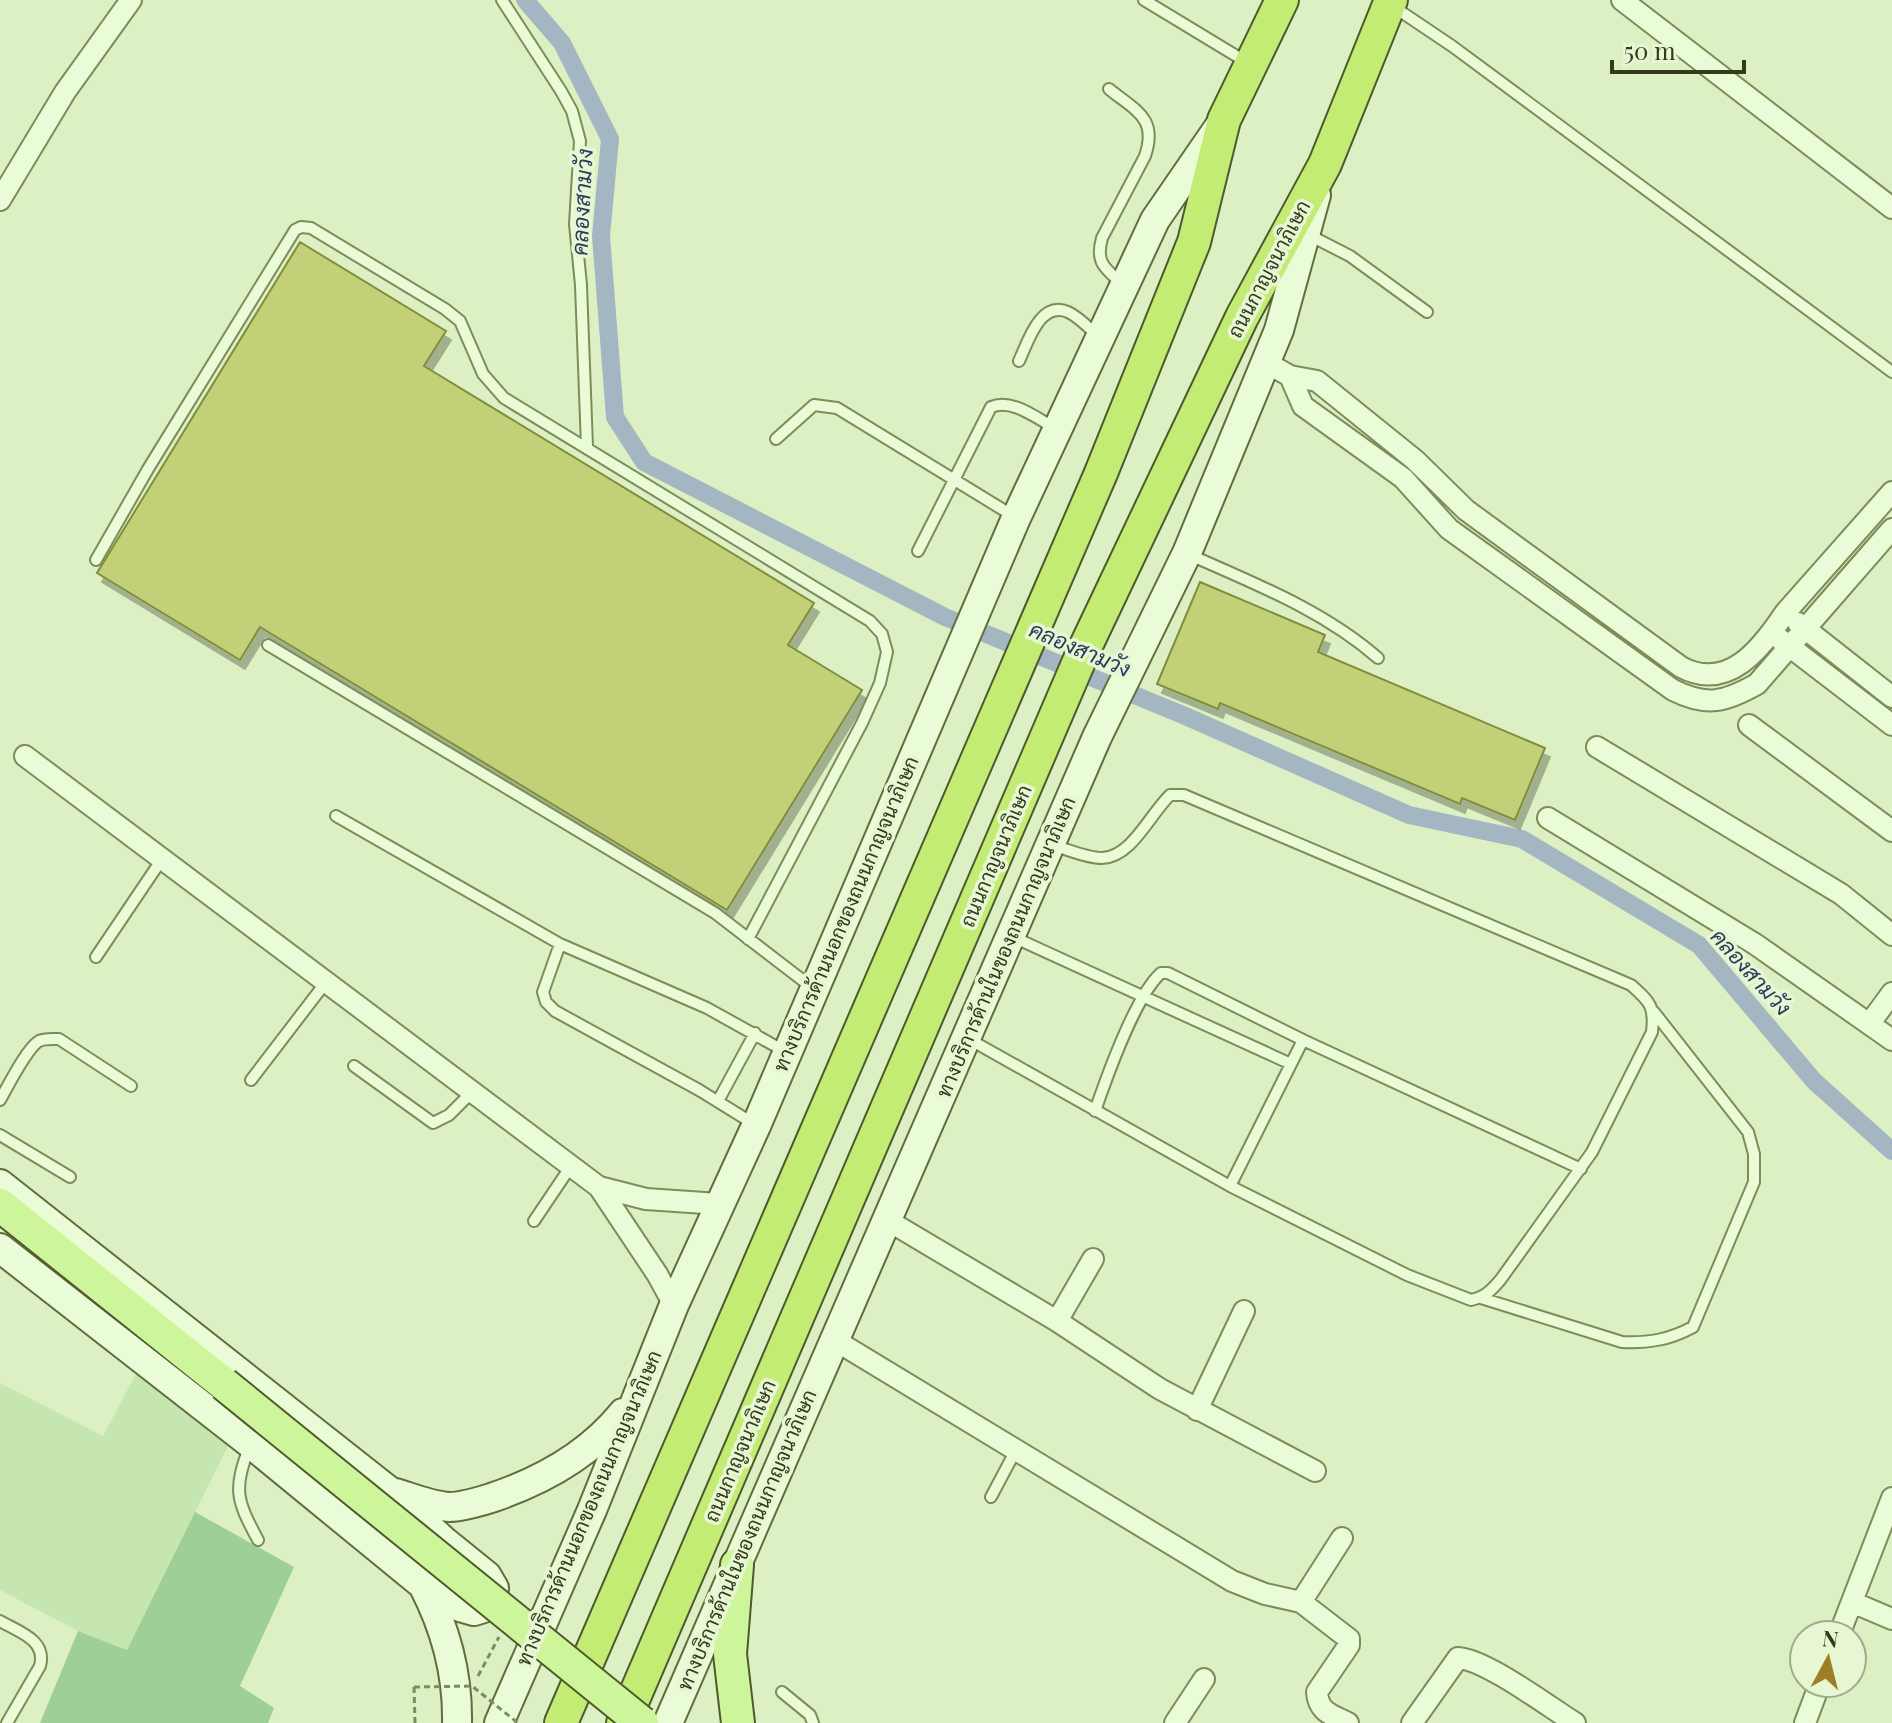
<svg xmlns="http://www.w3.org/2000/svg" width="1892" height="1723" font-family="'Playfair Display',Sarabun,serif">
<defs>
<filter id="shadow"><feDropShadow dx="5" dy="9" stdDeviation="0" flood-color="#0004"/></filter>
</defs>
<rect width="100%" height="100%" fill="#dcf0c3"/>
<path fill="#c6e6b0" d="M137,1372L229,1444L127,1650L78,1631L0,1590V1383L103,1436Z"/>
<path fill="#9ecf96" d="M195,1512L294,1567L240,1686L274,1708L268,1723H40L78,1631L127,1650Z"/>
<g fill="none" stroke-linecap="round" stroke-linejoin="round">
<path stroke="#a5b6c3" stroke-width="18" d="M525,0L562,43L610,139L601,236L615,417L644,462L945,617L1183,715L1409,815L1522,839L1699,945L1814,1081L1892,1151"/>
</g>
<path fill="#c2d177" stroke="#818c3d" stroke-width="2" filter="url(#shadow)" d="M300,242L446,331L424,366L814,603L788,645L862,690L727,910L260,627L240,660L97,573Z
M1200,582L1325,635L1318,652L1545,748L1515,820L1462,798L1460,804L1220,703L1218,709L1157,684Z"/>
<g fill="none" stroke-linecap="round" stroke-linejoin="round">
<defs>
<path id="service" d="M502,0L561,91L572,111L580,141L575,224L581,285L587,447
M1144,0L1248,63
M1394,7L1452,46L1892,372
M1109,89C1136,111 1158,118 1145,156L1102,238C1095,263 1105,268 1122,284
M1307,234L1350,256L1427,312
M1019,361C1028,342 1040,300 1068,312C1079,317 1090,329 1099,337
M776,439L814,405L837,408L1015,517
M918,551L991,407C1012,398 1036,418 1055,428
M1188,554C1255,584 1323,610 1378,658
M96,560L148,469L295,230L301,227L311,228L445,309L460,321L483,374L504,398L870,621L882,634L887,652L880,683L862,723L748,939
M268,645L715,913L814,989
M336,816L560,944L707,1008L786,1052
M1013,937L1291,1064
M560,944L543,992L546,1002L555,1011L699,1090L754,1124
M96,957L162,859
M967,1038L1230,1186L1407,1275L1471,1300C1485,1297 1492,1290 1501,1279L1592,1152L1652,1032C1655,1006 1650,1002 1631,985L1184,795H1170C1150,814 1132,857 1102,858C1086,858 1067,849 1052,845
M354,1066L433,1123L449,1115L473,1091
M251,1080L326,982
M0,1100C8,1086 27,1048 39,1041C45,1038 53,1039 59,1039L131,1086
M718,1101L755,1033
M1095,1111C1106,1079 1136,995 1161,973H1168L1303,1040L1581,1169
M0,1135L70,1177
M1230,1186L1303,1040
M534,1221L571,1166
M1481,1298L1622,1342C1649,1343 1669,1340 1693,1327L1754,1182V1154L1748,1132L1654,1012
M250,1445C233,1490 236,1499 258,1540
M991,1497L1017,1448
M0,1621C19,1632 47,1640 40,1666L7,1723
M782,1692L810,1715L813,1723"/>
<path id="minor" d="M1622,0L1892,208
M0,200L65,92L131,0
M1265,362L1290,376L1317,381L1415,460L1466,510L1681,667C1728,692 1761,649 1785,613L1892,492
M1290,376L1303,406L1403,478L1449,529L1673,690C1707,707 1725,702 1757,684L1892,529
M1798,623L1892,697
M1781,640L1892,725
M1749,725L1892,831
M1597,747L1841,894L1892,935
M25,756L599,1187L657,1274L674,1305
M1548,818L1755,944L1892,1040
M1870,1023L1892,993
M599,1187L646,1199L719,1204
M887,1220L1057,1321L1160,1389L1315,1471
M1057,1321L1093,1259
M833,1339L1232,1581L1265,1594L1301,1602L1349,1639V1645L1317,1692C1318,1712 1332,1715 1348,1723
M1197,1410L1244,1311
M1301,1602L1342,1538
M1852,1602L1892,1619
M1839,1635L1892,1498
M1175,1723L1204,1679
M1412,1723L1458,1658C1485,1659 1549,1707 1575,1723
M1805,1723L1820,1683"/>
<path id="secondary" d="M0,1184L388,1490L445,1542L487,1576L494,1588L493,1599L487,1607L474,1611L460,1607L423,1585L251,1444L0,1248
M396,1493C412,1498 432,1506 449,1507C463,1507 478,1502 491,1498C542,1481 589,1455 623,1413
M423,1585C446,1629 458,1674 457,1723
M499,1723L592,1510L674,1305L756,1126L1016,518L1155,220L1219,127
M668,1723L1097,737L1187,553L1279,330L1316,195"/>
<path id="primary" d="M0,1205L224,1384
M737,1565L730,1654L738,1723"/>
<path id="trunk" d="M561,1723L1101,473L1194,242L1224,120L1282,0
M623,1723L1083,652L1242,317L1325,164L1391,0"/>
</defs>
<use href="#service" stroke="#7d8c59" stroke-width="14"/>
<use href="#minor" stroke="#7d8c59" stroke-width="24"/>
<use href="#secondary" stroke="#616d3c" stroke-width="32"/>
<use href="#primary" stroke="#50592d" stroke-width="36"/>
<use href="#trunk" stroke="#50592d" stroke-width="36"/>
<path stroke="#7d8c59" stroke-width="3" stroke-dasharray="6 4" stroke-linecap="butt" d="M478,1676L499,1637
M414,1687L415,1723"/>
<use href="#service" stroke="#eafbd7" stroke-width="10"/>
<use href="#minor" stroke="#eafbd7" stroke-width="20"/>
<use href="#secondary" stroke="#eafbd7" stroke-width="28"/>
<use href="#primary" stroke="#cdf599" stroke-width="32"/>
<use href="#trunk" stroke="#c2ec74" stroke-width="32"/>
<defs>
<path id="primary-bridge" d="M224,1384L642,1723"/>
</defs>
<use href="#primary-bridge" stroke="#50592d" stroke-width="36" stroke-linecap="butt"/>
<path stroke="#7d8c59" stroke-width="3" stroke-dasharray="6 4" stroke-linecap="butt" d="M414,1687L472,1686L518,1723"/>
<use href="#primary-bridge" stroke="#cdf599" stroke-width="32"/>
</g>
<g text-anchor="middle" stroke-width="7" stroke-linejoin="round" paint-order="stroke">
<g font-size="20" fill="#343b1d" stroke="#e7f7d3">
<text transform="translate(1269 269) rotate(-62)" y="7">ถนนกาญจนาภิเษก</text>
<text transform="translate(996 856) rotate(-67)" y="7">ถนนกาญจนาภิเษก</text>
<text transform="translate(846 914) rotate(-67)" y="7">ทางบริการด้านนอกของถนนกาญจนาภิเษก</text>
<text transform="translate(1006 947) rotate(-67)" y="7">ทางบริการด้านในของถนนกาญจนาภิเษก</text>
<text transform="translate(740 1451) rotate(-67)" y="7">ถนนกาญจนาภิเษก</text>
<text transform="translate(589 1508) rotate(-67)" y="7">ทางบริการด้านนอกของถนนกาญจนาภิเษก</text>
<text transform="translate(747 1540) rotate(-67)" y="7">ทางบริการด้านในของถนนกาญจนาภิเษก</text>
</g>
<g font-size="22" font-style="italic" fill="#2c3b5b" stroke="#e7f7d3">
<text transform="translate(582 202) rotate(-87)" y="8">คลองสามวัง</text>
<text transform="translate(1080 649) rotate(23)" y="8">คลองสามวัง</text>
<text transform="translate(1751 972) rotate(48)" y="8">คลองสามวัง</text>
</g>
</g>
<g transform="translate(1828 1659) rotate(7)"><circle r="38" fill="#e7f7d3" stroke="#9fac8a" stroke-width="2"/>
<path d="M0-6L14 30L0 20L-14 30Z" fill="#9e7f25"/>
<text y="-12" font-size="22" font-weight="bold" text-anchor="middle" fill="#343b1d">N</text>
</g>
<path d="M1612 60v12h132v-12" fill="none" stroke="#343b1d" stroke-width="4"/>
<text x="1624" y="60" font-size="24" fill="#343b1d" stroke="#e7f7d3" stroke-width="6" paint-order="stroke">50 m</text>
</svg>
